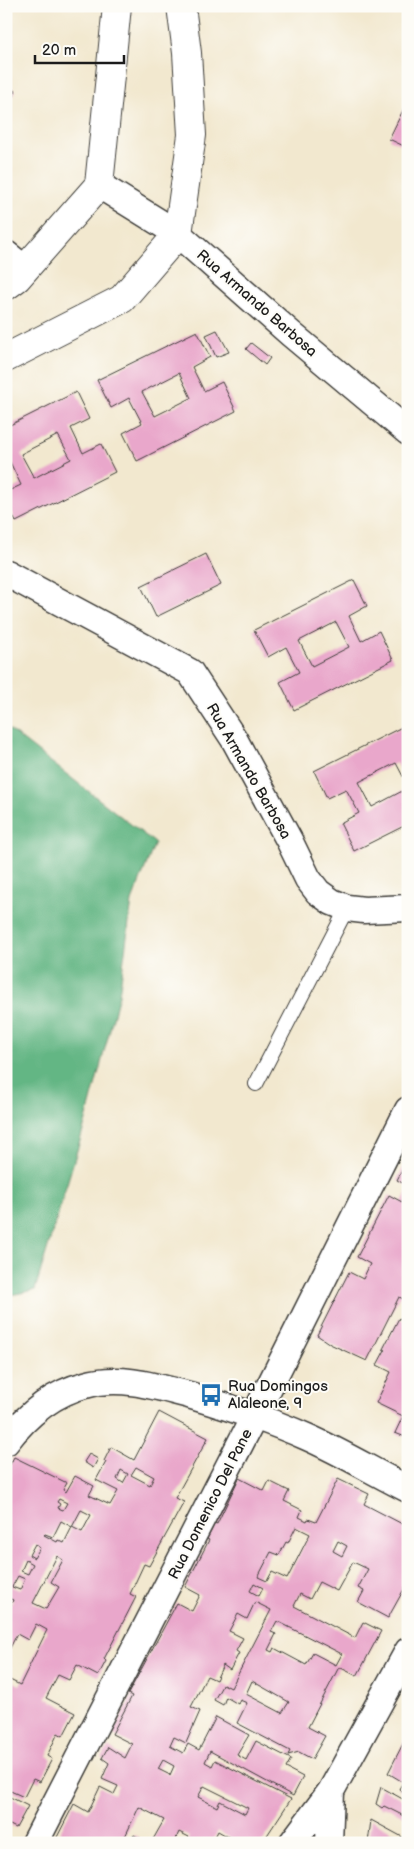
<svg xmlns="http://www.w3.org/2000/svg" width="414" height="1849" font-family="'Balsamiq Sans',sans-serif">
<rect width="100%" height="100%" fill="#fdfcf7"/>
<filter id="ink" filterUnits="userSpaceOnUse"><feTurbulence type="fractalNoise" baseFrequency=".02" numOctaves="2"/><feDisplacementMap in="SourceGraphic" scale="10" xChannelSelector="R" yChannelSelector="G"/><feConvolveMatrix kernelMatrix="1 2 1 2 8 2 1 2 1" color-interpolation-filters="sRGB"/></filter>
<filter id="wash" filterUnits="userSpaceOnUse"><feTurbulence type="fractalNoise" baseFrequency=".0096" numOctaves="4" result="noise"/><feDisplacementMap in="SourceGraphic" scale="20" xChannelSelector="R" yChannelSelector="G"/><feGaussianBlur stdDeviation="1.12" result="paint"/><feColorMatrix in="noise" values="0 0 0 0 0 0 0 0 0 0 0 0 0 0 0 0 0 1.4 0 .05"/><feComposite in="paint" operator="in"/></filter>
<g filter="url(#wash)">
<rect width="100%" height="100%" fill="#f2e8cf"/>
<path fill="#64b684" stroke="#406950" d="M6,727L155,843L132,901L119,995L85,1124L35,1290L6,1296Z"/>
<g id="blocks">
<path fill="#e9a7cb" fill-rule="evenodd" d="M6,83L16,92L9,100L6,98Z
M408,100V148L389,139Z
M217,330L229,352L216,357L206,335Z
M197,331L210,357L192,367L204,391L222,382L236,411L137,461L123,433L142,423L129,398L111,408L97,380ZM179,373L191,398L155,416L142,392Z
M251,343L270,358L265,365L246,349Z
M76,392L89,419L71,428L83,453L101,444L115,472L16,522L6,503V492L21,485L9,460L6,461V427ZM58,435L71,459L34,478L21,454Z
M206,554L221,585L156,617L141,586Z
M354,580L367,606L349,616L361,641L379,631L393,660L294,710L280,682L299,672L286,647L268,657L254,630ZM336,622L349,647L312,666L299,641Z
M408,724V786L396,763L359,782L372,807L408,788V824L354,851L340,823L359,813L346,789L327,798L314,771Z
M408,1159V1186L397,1180Z
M408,1190V1301L399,1297L367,1361L330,1344L317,1335L349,1272L363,1279L370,1264L357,1257L389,1195L402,1202Z
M399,1318L408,1323V1438L395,1433L403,1416L376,1403L391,1372L377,1365L385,1350L383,1349Z
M159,1412L208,1438L175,1498L184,1502L149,1566L144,1564L130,1594L136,1597L104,1659L106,1661L98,1676L77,1665L69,1680L58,1675L46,1698L75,1713L63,1736L58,1733L47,1756L52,1759L40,1782L33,1779L24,1797L6,1789V1678L20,1685L47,1630L36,1624L28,1640L17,1634L9,1650L6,1648V1615L13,1600L6,1597V1472L14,1457L67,1483L63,1490L66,1492L75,1476L94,1486L89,1495L110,1505L118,1491L96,1480L106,1462L104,1461L111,1447L134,1460ZM136,1467L154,1477L150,1485L131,1475ZM121,1470L128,1474L123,1483L117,1479ZM59,1499L67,1503L63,1510L58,1508L60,1504L57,1502ZM81,1510L91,1515L82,1532L72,1527L64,1543L58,1540L57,1542L44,1535L45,1534L53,1537L61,1521L72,1527ZM35,1544L40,1548L34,1558L29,1555ZM57,1556L63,1560L51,1582L59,1587L46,1609L33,1603ZM26,1560L33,1564L28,1574L21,1571ZM18,1576L25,1579L20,1590L12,1587Z
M89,1454L98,1459L93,1468L84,1462Z
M239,1478L264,1491L269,1481L289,1491L284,1501L302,1510L299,1517L307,1521L308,1519L316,1522L338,1479L369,1494L364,1504L408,1527V1582L388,1618L358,1602L364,1591L358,1588L368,1569L353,1562L337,1591L319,1582L310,1599L300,1594L294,1606L355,1638L363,1622L381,1631L357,1676L339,1667L308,1727L325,1736L312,1759L299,1752L288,1755L290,1751L237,1723L247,1703L240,1700L238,1704L226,1697L223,1705L214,1700L223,1684L231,1688L271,1610L255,1602L247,1619L238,1614L229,1631L243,1638L236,1651L239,1653L230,1670L223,1665L216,1680L207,1676L191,1707L200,1711L186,1743L174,1737L170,1746L183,1753L188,1744L199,1750L216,1717L249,1735L237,1755L246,1760L256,1741L291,1759L286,1768L303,1777L293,1796L210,1751L205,1762L212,1766L215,1760L291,1799L262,1843H239L218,1831L213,1841L215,1843H186L189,1837L179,1832L174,1843H151L164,1820L139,1807L122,1843H54L74,1804L88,1812L100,1787L114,1794L118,1786L102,1779L109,1763L102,1758L108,1747L125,1758L132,1744L112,1734L132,1696L128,1694L177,1603L192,1611L200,1595L185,1587L209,1540L207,1539L215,1523L217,1524ZM296,1527L310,1534L287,1579L272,1572L267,1581L258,1577L271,1552L279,1555L286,1542L288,1543ZM338,1541L347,1546L342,1556L333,1551ZM254,1583L263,1588L259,1596L250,1591ZM277,1621L342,1654L336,1665L313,1653L306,1665L274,1648L272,1652L268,1650L276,1634L271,1632ZM252,1681L289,1702L282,1713L246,1694ZM163,1760L174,1766L170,1775L158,1769ZM204,1786L248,1808L245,1814L220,1801L217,1807L198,1797Z
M408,1734V1795L399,1789L403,1782L388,1773Z
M381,1787L408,1802V1818L384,1806L382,1808L376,1804Z
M6,1795L28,1806L16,1828L8,1824L6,1828Z
M371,1820L408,1840V1843H368Z
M134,1835L149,1843H129Z"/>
</g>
</g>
<g filter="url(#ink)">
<use href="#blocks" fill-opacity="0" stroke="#3c3b37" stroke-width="1"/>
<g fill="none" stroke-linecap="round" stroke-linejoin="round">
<defs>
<path id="service" d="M256,1084L347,908"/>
<path id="minor" d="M99,185L178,234L291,334L408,432
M6,254L25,269
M6,573L190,672L234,739L289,840L308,879L318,892L332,902L347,908L364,910L408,908
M6,1442C26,1416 53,1393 85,1385C119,1375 155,1386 189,1395C229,1407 269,1420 307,1437C341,1452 374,1472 408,1489
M35,1843L254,1417L408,1110
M292,1843L331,1791
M329,1843L331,1791L408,1651"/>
<path id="tertiary" d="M6,286L17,278L99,185L117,6
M6,358L122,299L178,234L192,135L187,53L181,6"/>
</defs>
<use href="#service" stroke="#3c3b37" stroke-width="16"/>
<use href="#minor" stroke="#3c3b37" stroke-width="29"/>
<use href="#tertiary" stroke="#3c3b37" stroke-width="30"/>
<use href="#service" stroke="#fff" stroke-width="14"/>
<use href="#minor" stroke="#fff" stroke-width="26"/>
<use href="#tertiary" stroke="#fff" stroke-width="28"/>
</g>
</g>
<defs>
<symbol id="bus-bare" viewBox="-9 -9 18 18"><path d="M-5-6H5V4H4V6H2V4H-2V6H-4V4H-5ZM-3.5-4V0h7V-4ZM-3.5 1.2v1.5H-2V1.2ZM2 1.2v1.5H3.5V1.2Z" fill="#1f6fb2" stroke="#fdfcf7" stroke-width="2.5" paint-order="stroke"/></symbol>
</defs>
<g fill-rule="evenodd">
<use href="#bus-bare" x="195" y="1379" width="32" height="32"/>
</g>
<g text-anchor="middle" stroke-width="4" stroke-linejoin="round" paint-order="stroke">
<g font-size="15" fill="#1c1c1c" stroke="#fdfcf7">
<text transform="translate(257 303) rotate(41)" y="5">Rua Armando Barbosa</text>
<text transform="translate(249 771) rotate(60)" y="5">Rua Armando Barbosa</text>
<text transform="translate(210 1504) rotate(-63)" y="5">Rua Domenico Del Pane</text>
</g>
<g font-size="15" fill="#1c1c1c" stroke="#fdfcf7" text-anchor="start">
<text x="228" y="1391">Rua Domingos<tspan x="228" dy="17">Alaleone, 9</tspan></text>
</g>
</g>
<rect width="414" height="1849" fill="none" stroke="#fdfcf7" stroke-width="25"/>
<path d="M35 55v8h89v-8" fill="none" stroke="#1c1c1c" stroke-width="2.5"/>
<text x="42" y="55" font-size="15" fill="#1c1c1c" stroke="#fdfcf7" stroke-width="4" paint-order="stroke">20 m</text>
</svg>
